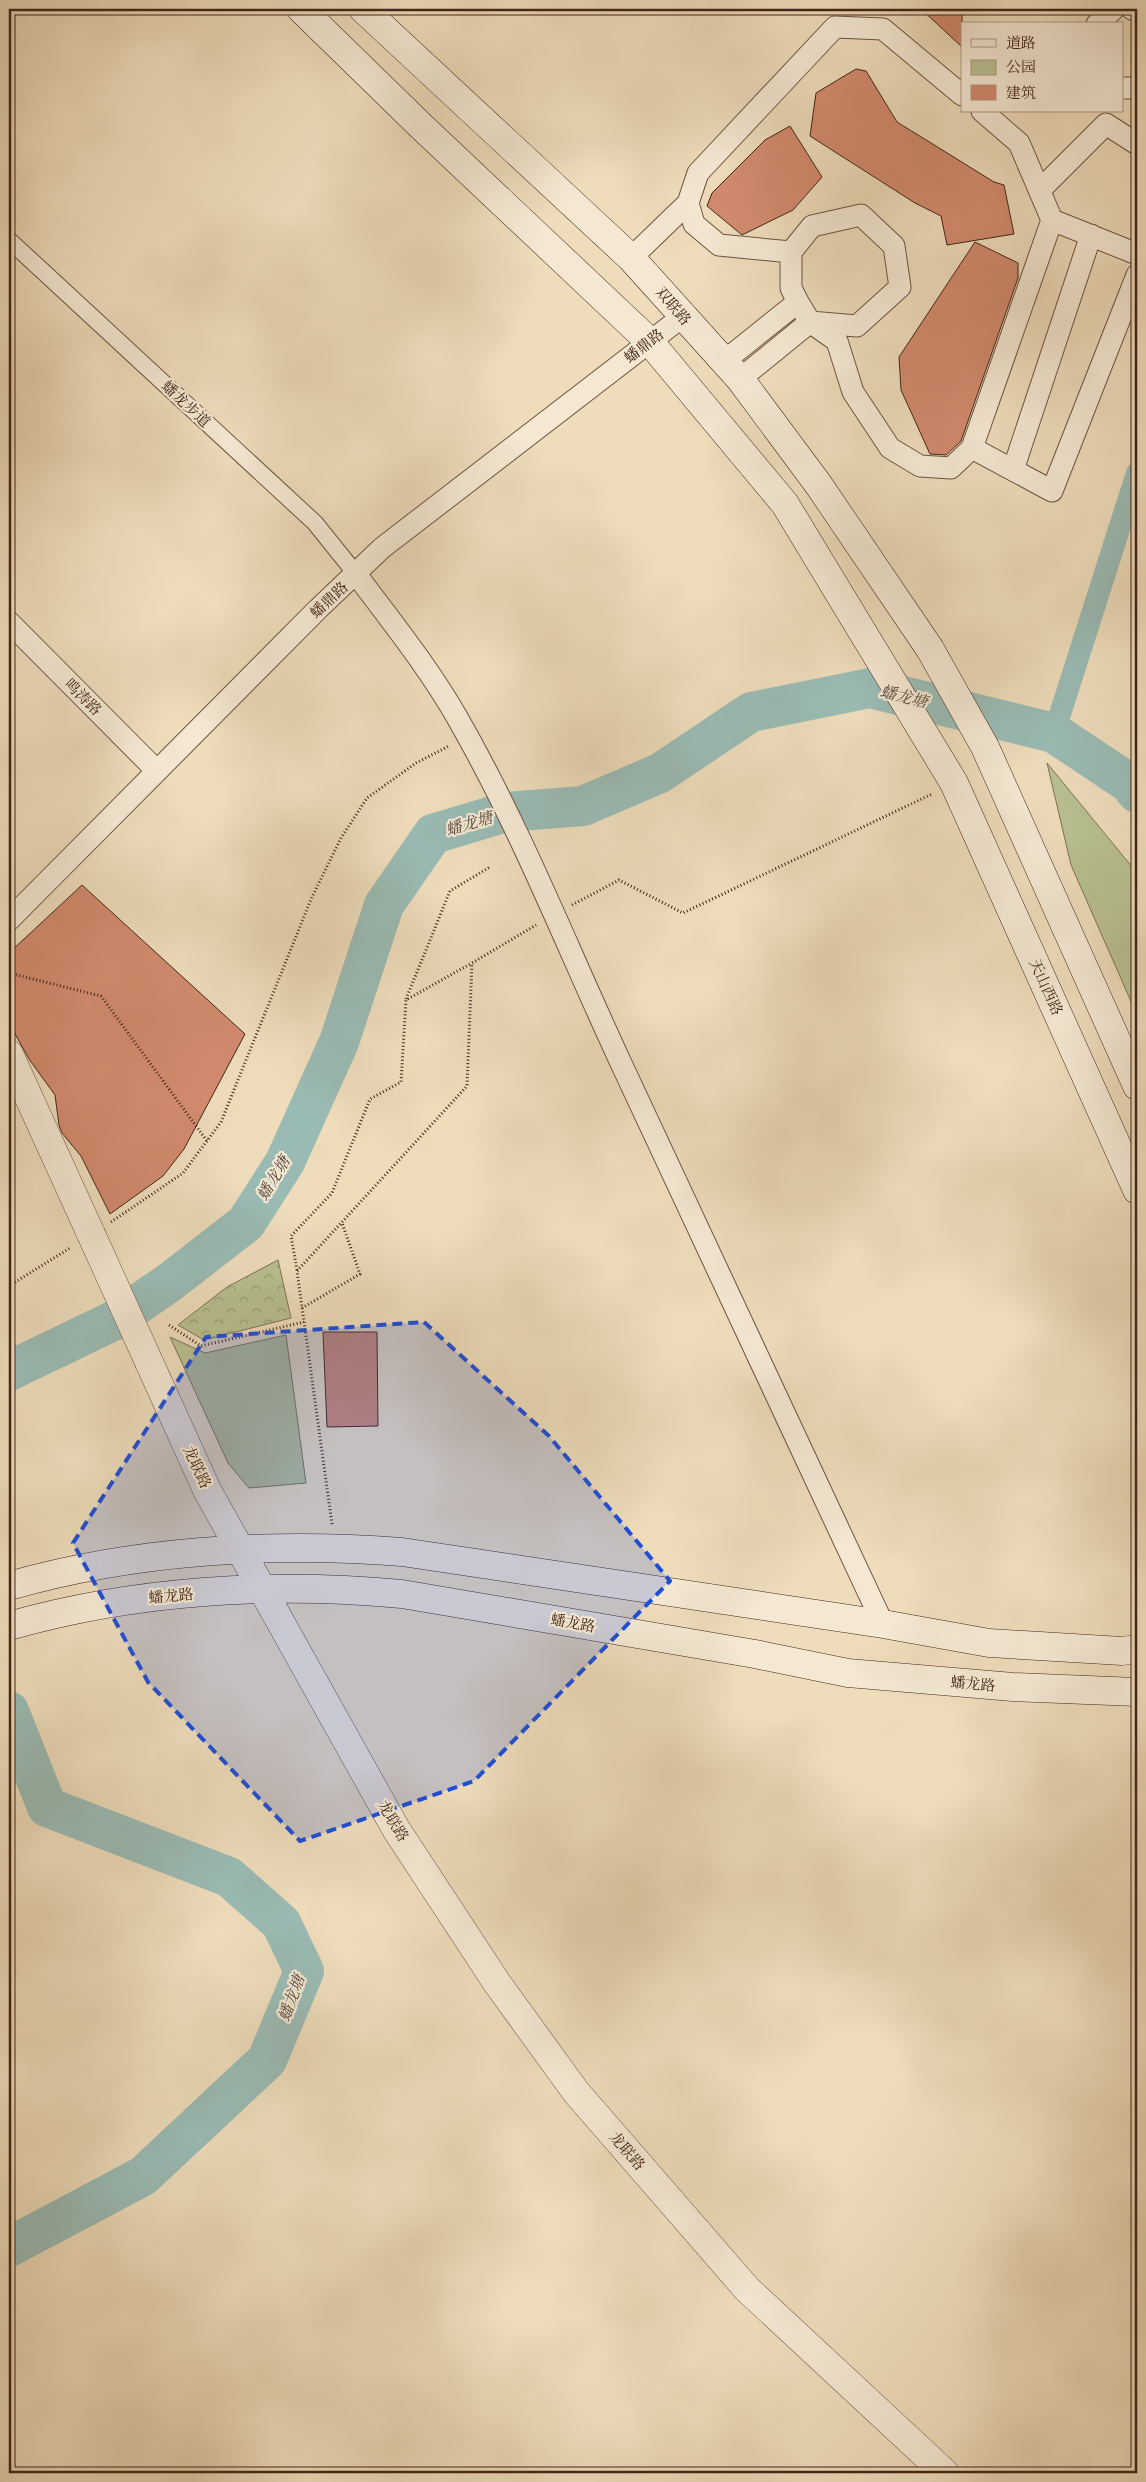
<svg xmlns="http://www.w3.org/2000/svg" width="1146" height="2482" font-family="'Libre Caslon Text','Noto Serif SC',serif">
<defs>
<pattern id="forest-crowns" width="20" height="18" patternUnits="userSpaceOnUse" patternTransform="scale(1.25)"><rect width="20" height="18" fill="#b8c091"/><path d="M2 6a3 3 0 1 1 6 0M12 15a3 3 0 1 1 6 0" fill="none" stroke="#979c75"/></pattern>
</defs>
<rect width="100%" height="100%" fill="#eedcbb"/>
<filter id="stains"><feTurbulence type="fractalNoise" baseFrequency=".004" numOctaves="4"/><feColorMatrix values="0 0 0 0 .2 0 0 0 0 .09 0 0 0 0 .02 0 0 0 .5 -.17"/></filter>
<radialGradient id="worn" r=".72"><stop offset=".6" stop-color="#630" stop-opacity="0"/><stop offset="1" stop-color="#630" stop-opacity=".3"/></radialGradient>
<path fill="#b8c091" stroke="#7d7254" d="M1047,763L1137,873V1015L1071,865Z
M286,1335L306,1483L249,1488L228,1463L170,1337L205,1353Z"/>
<path fill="url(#forest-crowns)" stroke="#7d7254" d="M278,1260L291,1318L204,1340L178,1325L227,1287Z"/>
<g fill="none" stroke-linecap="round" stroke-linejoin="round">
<path stroke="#9abbb4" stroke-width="22" d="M1054,733L1137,473"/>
<path stroke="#9abbb4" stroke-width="40" d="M9,1371L115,1320L170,1282L246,1223L285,1162L339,1042L384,905L433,834L506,812L583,806L660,773L751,712L870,688L1054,733L1129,783L1137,793
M9,1711L47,1807L229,1877L281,1923L304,1971L267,2060L143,2176L9,2247"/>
</g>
<path fill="#d28a6e" stroke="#422518" d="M921,9H962V47Z
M856,69L866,71L897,122L994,182L1004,185L1014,234L947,245L941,216L915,203L810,136L816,93Z
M790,126L822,177L793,210L742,235L707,206L712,193L765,140Z
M975,242L1018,263V278L961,441L946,455L930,454L901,390L899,357Z
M82,885L245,1034L184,1149L163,1176L110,1214L81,1156L62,1133L59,1125L55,1095L29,1059L9,1023V953Z
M323,1332H377L378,1426L327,1427Z"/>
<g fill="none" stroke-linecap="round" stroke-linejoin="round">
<defs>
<path id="pedestrian" d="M9,240L315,523L356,574"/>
<path id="minor" d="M1132,9L1137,11
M1097,24L1114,9
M1122,88H1137
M1040,190L1106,124L1137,144
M688,203L694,224L719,245L791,252
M1052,220L1137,254
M631,258L688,203L698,173L835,27L883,29L962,95
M798,302L810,322L837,341L853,392L890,448L920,466L951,468L972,448L1052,220L1019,143L982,111
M723,362L798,302L791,288V252L812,226L861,215L894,246L900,287L857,326L810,322L740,379
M972,448L1052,491L1137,275
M1013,470L1091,235
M356,574C391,621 429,668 458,719C521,829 567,947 620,1061C708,1249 797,1436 883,1624
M9,622L157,771
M9,920L318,609L382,548L682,317"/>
<path id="tertiary" d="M9,1054L91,1234
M149,1362L207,1490L310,1675L396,1829L497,1983L576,2092L747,2289L945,2473"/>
<path id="secondary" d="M301,9L421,126L650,342L785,504L954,783L1137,1190
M363,9L631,258L740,379L818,484L930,649L985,747L1137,1086
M9,1586C134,1550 273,1542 402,1552L883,1624L989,1643L1122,1651L1137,1649
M9,1626C135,1590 272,1582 402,1594L755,1654L848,1673L1013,1687L1137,1692"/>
</defs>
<use href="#pedestrian" stroke="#6d5341" stroke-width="18"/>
<use href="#minor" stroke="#6d5341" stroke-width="23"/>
<use href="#tertiary" stroke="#6d5341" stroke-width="29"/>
<use href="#secondary" stroke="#422518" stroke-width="29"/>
<path stroke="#422518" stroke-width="3" stroke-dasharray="1 2.5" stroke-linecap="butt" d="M572,905L619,880L683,913L932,794
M9,973L101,996L207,1141
M406,999L450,891L490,867
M111,1222L183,1173L221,1122L312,897L341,838L367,798L416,763L449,746
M297,1270L291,1236L332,1193L370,1099L401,1082L406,1000L472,963
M9,1286L70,1248
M302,1308L360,1274L342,1223
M169,1325L201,1346L304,1322
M332,1524L297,1271L467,1086L472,963L536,925"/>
<use href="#pedestrian" stroke="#f4e8d3" stroke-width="16"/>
<use href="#minor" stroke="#f4e8d3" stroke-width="21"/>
<use href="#tertiary" stroke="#f4e8d3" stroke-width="28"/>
<use href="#secondary" stroke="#f4e8d3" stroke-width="28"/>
<defs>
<path id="tertiary-bridge" d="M91,1234L149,1362"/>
</defs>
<use href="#tertiary-bridge" stroke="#6d5341" stroke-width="29" stroke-linecap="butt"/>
<use href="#tertiary-bridge" stroke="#f4e8d3" stroke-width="28"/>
</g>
<path fill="#1d4ed8" fill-opacity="0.2" stroke="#1d4ed8" stroke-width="4" stroke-dasharray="10 6" stroke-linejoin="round" d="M424,1322L549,1436L670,1581L474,1781L300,1841L148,1682L73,1543L206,1337Z"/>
<g text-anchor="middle" stroke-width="4.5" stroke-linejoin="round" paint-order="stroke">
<g font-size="15" fill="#422518" stroke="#f4e8d3">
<text transform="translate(673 306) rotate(49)" y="5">双联路</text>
<text transform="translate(644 346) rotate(-38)" y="5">蟠鼎路</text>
<text transform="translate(186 404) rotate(43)" y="5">蟠龙步道</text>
<text transform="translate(329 600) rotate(-43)" y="5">蟠鼎路</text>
<text transform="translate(83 697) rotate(45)" y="5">鸣涛路</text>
<text transform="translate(1046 987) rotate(66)" y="5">天山西路</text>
<text transform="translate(197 1467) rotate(65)" y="5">龙联路</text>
<text transform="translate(171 1596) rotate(-5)" y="5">蟠龙路</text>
<text transform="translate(573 1623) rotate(10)" y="5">蟠龙路</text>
<text transform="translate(973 1684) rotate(5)" y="5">蟠龙路</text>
<text transform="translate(393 1821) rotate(59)" y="5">龙联路</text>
<text transform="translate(627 2151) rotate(49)" y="5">龙联路</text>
</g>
<g font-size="16" font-style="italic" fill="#584a3f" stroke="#f4e8d3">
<text transform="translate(904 696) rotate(14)" y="6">蟠龙塘</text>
<text transform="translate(469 823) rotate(-16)" y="6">蟠龙塘</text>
<text transform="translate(273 1178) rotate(-59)" y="6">蟠龙塘</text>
<text transform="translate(291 1998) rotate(-70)" y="6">蟠龙塘</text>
</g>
</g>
<rect width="1146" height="2482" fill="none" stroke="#eedcbb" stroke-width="30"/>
<rect x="10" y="10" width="1126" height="2462" fill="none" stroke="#422518" stroke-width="2.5"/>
<rect x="15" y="15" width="1116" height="2452" fill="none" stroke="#422518"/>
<rect x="961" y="22" width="162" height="90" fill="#f4e8d3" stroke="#ad9a88"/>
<rect x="971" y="39" width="25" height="8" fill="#f4e8d3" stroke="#ad9a88"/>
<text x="1006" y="48" font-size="15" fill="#422518">道路</text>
<rect x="971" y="60" width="25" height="15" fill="#b8c091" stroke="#ad9a88"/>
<text x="1006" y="72" font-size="15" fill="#422518">公园</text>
<rect x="971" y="85" width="25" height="15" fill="#d28a6e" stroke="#ad9a88"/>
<text x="1006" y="98" font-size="15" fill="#422518">建筑</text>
<rect width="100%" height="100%" filter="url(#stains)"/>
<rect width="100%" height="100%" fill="url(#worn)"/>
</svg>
